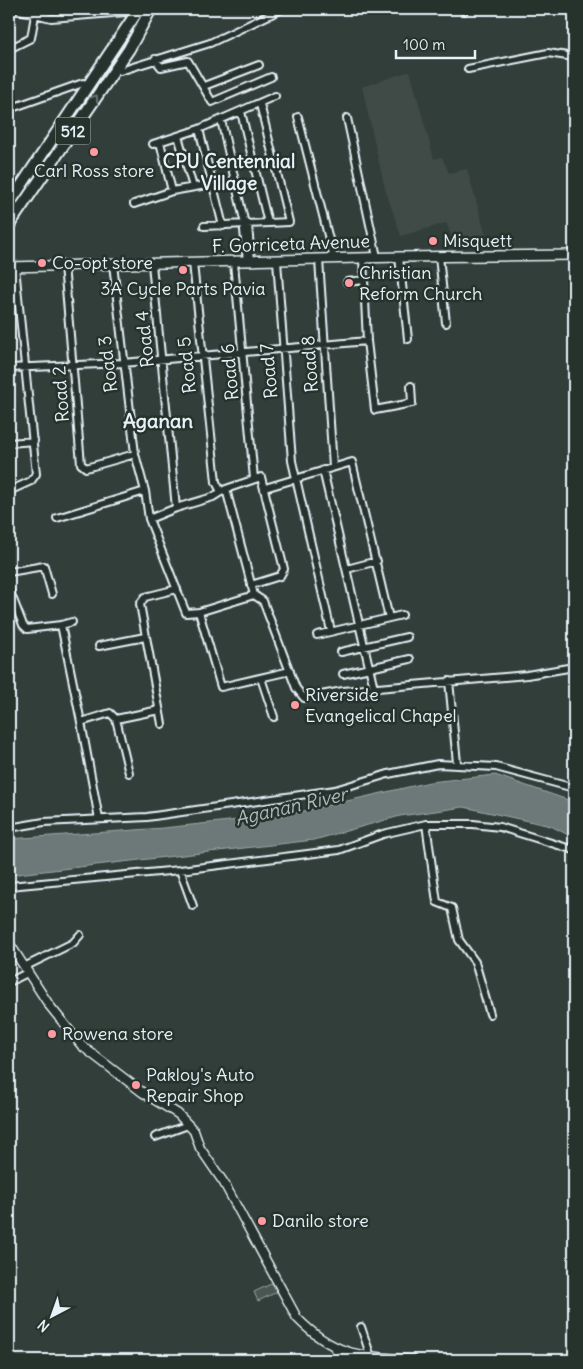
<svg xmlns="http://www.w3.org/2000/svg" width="583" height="1369" font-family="Delius,sans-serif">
<rect width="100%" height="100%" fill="#323e39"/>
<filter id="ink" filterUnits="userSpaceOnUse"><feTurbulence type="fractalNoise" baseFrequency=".02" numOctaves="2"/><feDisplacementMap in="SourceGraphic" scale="10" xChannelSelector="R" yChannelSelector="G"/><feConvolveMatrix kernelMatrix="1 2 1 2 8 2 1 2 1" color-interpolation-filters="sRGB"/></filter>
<g filter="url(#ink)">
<path fill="#3f4b46" d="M410,71L434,159L442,157L449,173L467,169L487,239L455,244L446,223L401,236L385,189L362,87Z"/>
<path fill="#495651" stroke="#98a4a4" d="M273,1283L277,1292L258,1301L254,1292Z"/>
<path fill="#6d7978" stroke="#9ea9ab" d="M495,775L574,802V838L551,826L464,807L400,816L314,840L9,875V839L163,828L286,815L430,782Z"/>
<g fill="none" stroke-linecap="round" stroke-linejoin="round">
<defs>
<path id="minor" d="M15,9L51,18L138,11
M464,9V11
M9,49L31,38L35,15
M155,59L161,67L188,61L212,102L271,77
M116,68L120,71L210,43L282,9
M468,69L548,53L574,57
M204,86L259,65
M9,109L83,83L88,85
M241,112L268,223
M298,117L334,259
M347,118L377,257
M221,120L244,220L248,225L251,261
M199,129L223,226
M178,136L193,187
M160,142L172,191
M153,144L199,129L275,96
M134,204L172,191L212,184
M204,226L289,222L260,104
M244,230L247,262
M439,256L446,323
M399,257L408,339
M363,259L367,341L375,410L412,403L411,386
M319,260L333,467
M277,261L292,461L331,631
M193,263L216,482L221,492
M234,263L254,479
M113,264L135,454L145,491L149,519L186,613L199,612L254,595L263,601L296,688L304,698L343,691L527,675L574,667
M152,264L176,508
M64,265L81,464L86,468L135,454
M347,282L364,280
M9,368L123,363L367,341
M9,443L34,441
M323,470L374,688
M265,488L352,462L389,618
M9,491L31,481L36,474L15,267
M57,518L145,491
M149,519L176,508L213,497L224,490
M347,569L377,561
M9,572L44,566L52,594
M251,585L280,576L284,569L261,477L226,489L254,595
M9,589L23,625L27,629L61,625L81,722L110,713L116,719L159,710
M199,612L221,687L290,671
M61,625L72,622
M317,635L402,615
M99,646L145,637
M341,652L407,637
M343,674L410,659
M261,678L274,717
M449,681L457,763
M116,719L129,773
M81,722L99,819
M162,724L140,604L145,597L177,589
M426,824L437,902L452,908L459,940L475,962L490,1014
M9,828L44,822L147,817L335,790L388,774L438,764L496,767L574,788
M180,870L193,906
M9,886L180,870L339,850L383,834L426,824H473L500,827L574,850
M24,967L73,943L80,935
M9,982L27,973
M155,1137L188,1125
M361,1327L371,1357L370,1360
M335,1348L337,1360"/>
<path id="tertiary" d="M9,943L49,1005L82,1046L142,1092L178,1114L194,1131L200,1148L224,1183L297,1318C335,1357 361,1356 413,1360"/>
<path id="secondary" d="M9,267L399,257L574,255"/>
<path id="primary" d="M9,204L139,9
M9,225L129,49L151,9"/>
</defs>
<use href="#minor" stroke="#e8f1f8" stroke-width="10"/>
<use href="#tertiary" stroke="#e8f1f8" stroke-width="11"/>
<use href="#secondary" stroke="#e8f1f8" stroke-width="12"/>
<use href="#primary" stroke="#e8f1f8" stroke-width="14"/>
<use href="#minor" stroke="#26332d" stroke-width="6"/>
<use href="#tertiary" stroke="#26332d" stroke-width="8"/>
<use href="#secondary" stroke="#26332d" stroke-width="9"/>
<use href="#primary" stroke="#26332d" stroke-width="10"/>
</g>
<defs><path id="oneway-chevron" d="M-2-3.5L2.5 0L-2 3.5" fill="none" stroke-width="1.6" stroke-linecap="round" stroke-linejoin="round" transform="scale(1.25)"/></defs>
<use stroke="#6a7674" href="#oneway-chevron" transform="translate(95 98) rotate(-56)"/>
</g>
<g fill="#ff9aa2" stroke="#26332d" stroke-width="2">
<circle cx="94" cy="152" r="5"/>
<circle cx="433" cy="241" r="5"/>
<circle cx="42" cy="263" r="5"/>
<circle cx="183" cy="270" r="5"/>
<circle cx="349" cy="283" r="5"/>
<circle cx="295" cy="705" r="5"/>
<circle cx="52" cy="1034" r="5"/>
<circle cx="136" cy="1085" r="5"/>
<circle cx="262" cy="1221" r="5"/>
</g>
<g text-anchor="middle" stroke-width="5" stroke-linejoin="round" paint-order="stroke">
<rect fill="#26332d" stroke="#aeb8bb" stroke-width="1" x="55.5" y="117.5" width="35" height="27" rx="4"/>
<g font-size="16" font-weight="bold" fill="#e8f1f8">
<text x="73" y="137">512</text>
</g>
<g font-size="18" fill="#e8f1f8" stroke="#26332d" text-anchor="start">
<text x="94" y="177" text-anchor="middle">Carl Ross store</text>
<text x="443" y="247">Misquett</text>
<text x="52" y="269">Co-opt store</text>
<text x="359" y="279">Christian<tspan x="359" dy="21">Reform Church</tspan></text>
<text x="183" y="295" text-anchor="middle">3A Cycle Parts Pavia</text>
<text x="305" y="701">Riverside<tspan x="305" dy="21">Evangelical Chapel</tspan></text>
<text x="62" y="1040">Rowena store</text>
<text x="146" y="1081">Pakloy's Auto<tspan x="146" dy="21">Repair Shop</tspan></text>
<text x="272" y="1227">Danilo store</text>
</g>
<g font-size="18" fill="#e8f1f8" stroke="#26332d">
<text transform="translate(291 244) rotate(-2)" y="6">F. Gorriceta Avenue</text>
<text transform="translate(145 339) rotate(-96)" y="6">Road 4</text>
<text transform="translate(108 364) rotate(-97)" y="6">Road 3</text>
<text transform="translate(310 364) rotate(-94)" y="6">Road 8</text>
<text transform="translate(187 365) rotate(-96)" y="6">Road 5</text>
<text transform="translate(269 371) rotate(-95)" y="6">Road 7</text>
<text transform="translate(230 372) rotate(-95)" y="6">Road 6</text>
<text transform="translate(61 394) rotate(-94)" y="6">Road 2</text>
</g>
<g font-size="19" font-weight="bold" fill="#e8f1f8" stroke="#26332d">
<text x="229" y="168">CPU Centennial<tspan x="229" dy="22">Village</tspan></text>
</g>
<g font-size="19" font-style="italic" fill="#b1bbbe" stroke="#26332d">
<text transform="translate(291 806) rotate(-13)" y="7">Aganan River</text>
</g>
<g font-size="20" font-weight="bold" fill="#e8f1f8" stroke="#26332d">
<text x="158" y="428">Aganan</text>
</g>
</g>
<rect width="583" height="1369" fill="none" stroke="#26332d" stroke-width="30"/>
<rect x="15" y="15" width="553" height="1339" fill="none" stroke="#e8f1f8" stroke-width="2" filter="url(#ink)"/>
<g transform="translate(52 1316) rotate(221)" stroke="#26332d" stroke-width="4" paint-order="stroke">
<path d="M0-4L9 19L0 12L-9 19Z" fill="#e8f1f8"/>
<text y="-8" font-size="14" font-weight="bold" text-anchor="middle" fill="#e8f1f8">N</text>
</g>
<path d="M396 50v8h79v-8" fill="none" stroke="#e8f1f8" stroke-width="2.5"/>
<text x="403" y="50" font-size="15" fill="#e8f1f8" stroke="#26332d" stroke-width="4" paint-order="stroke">100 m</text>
</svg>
